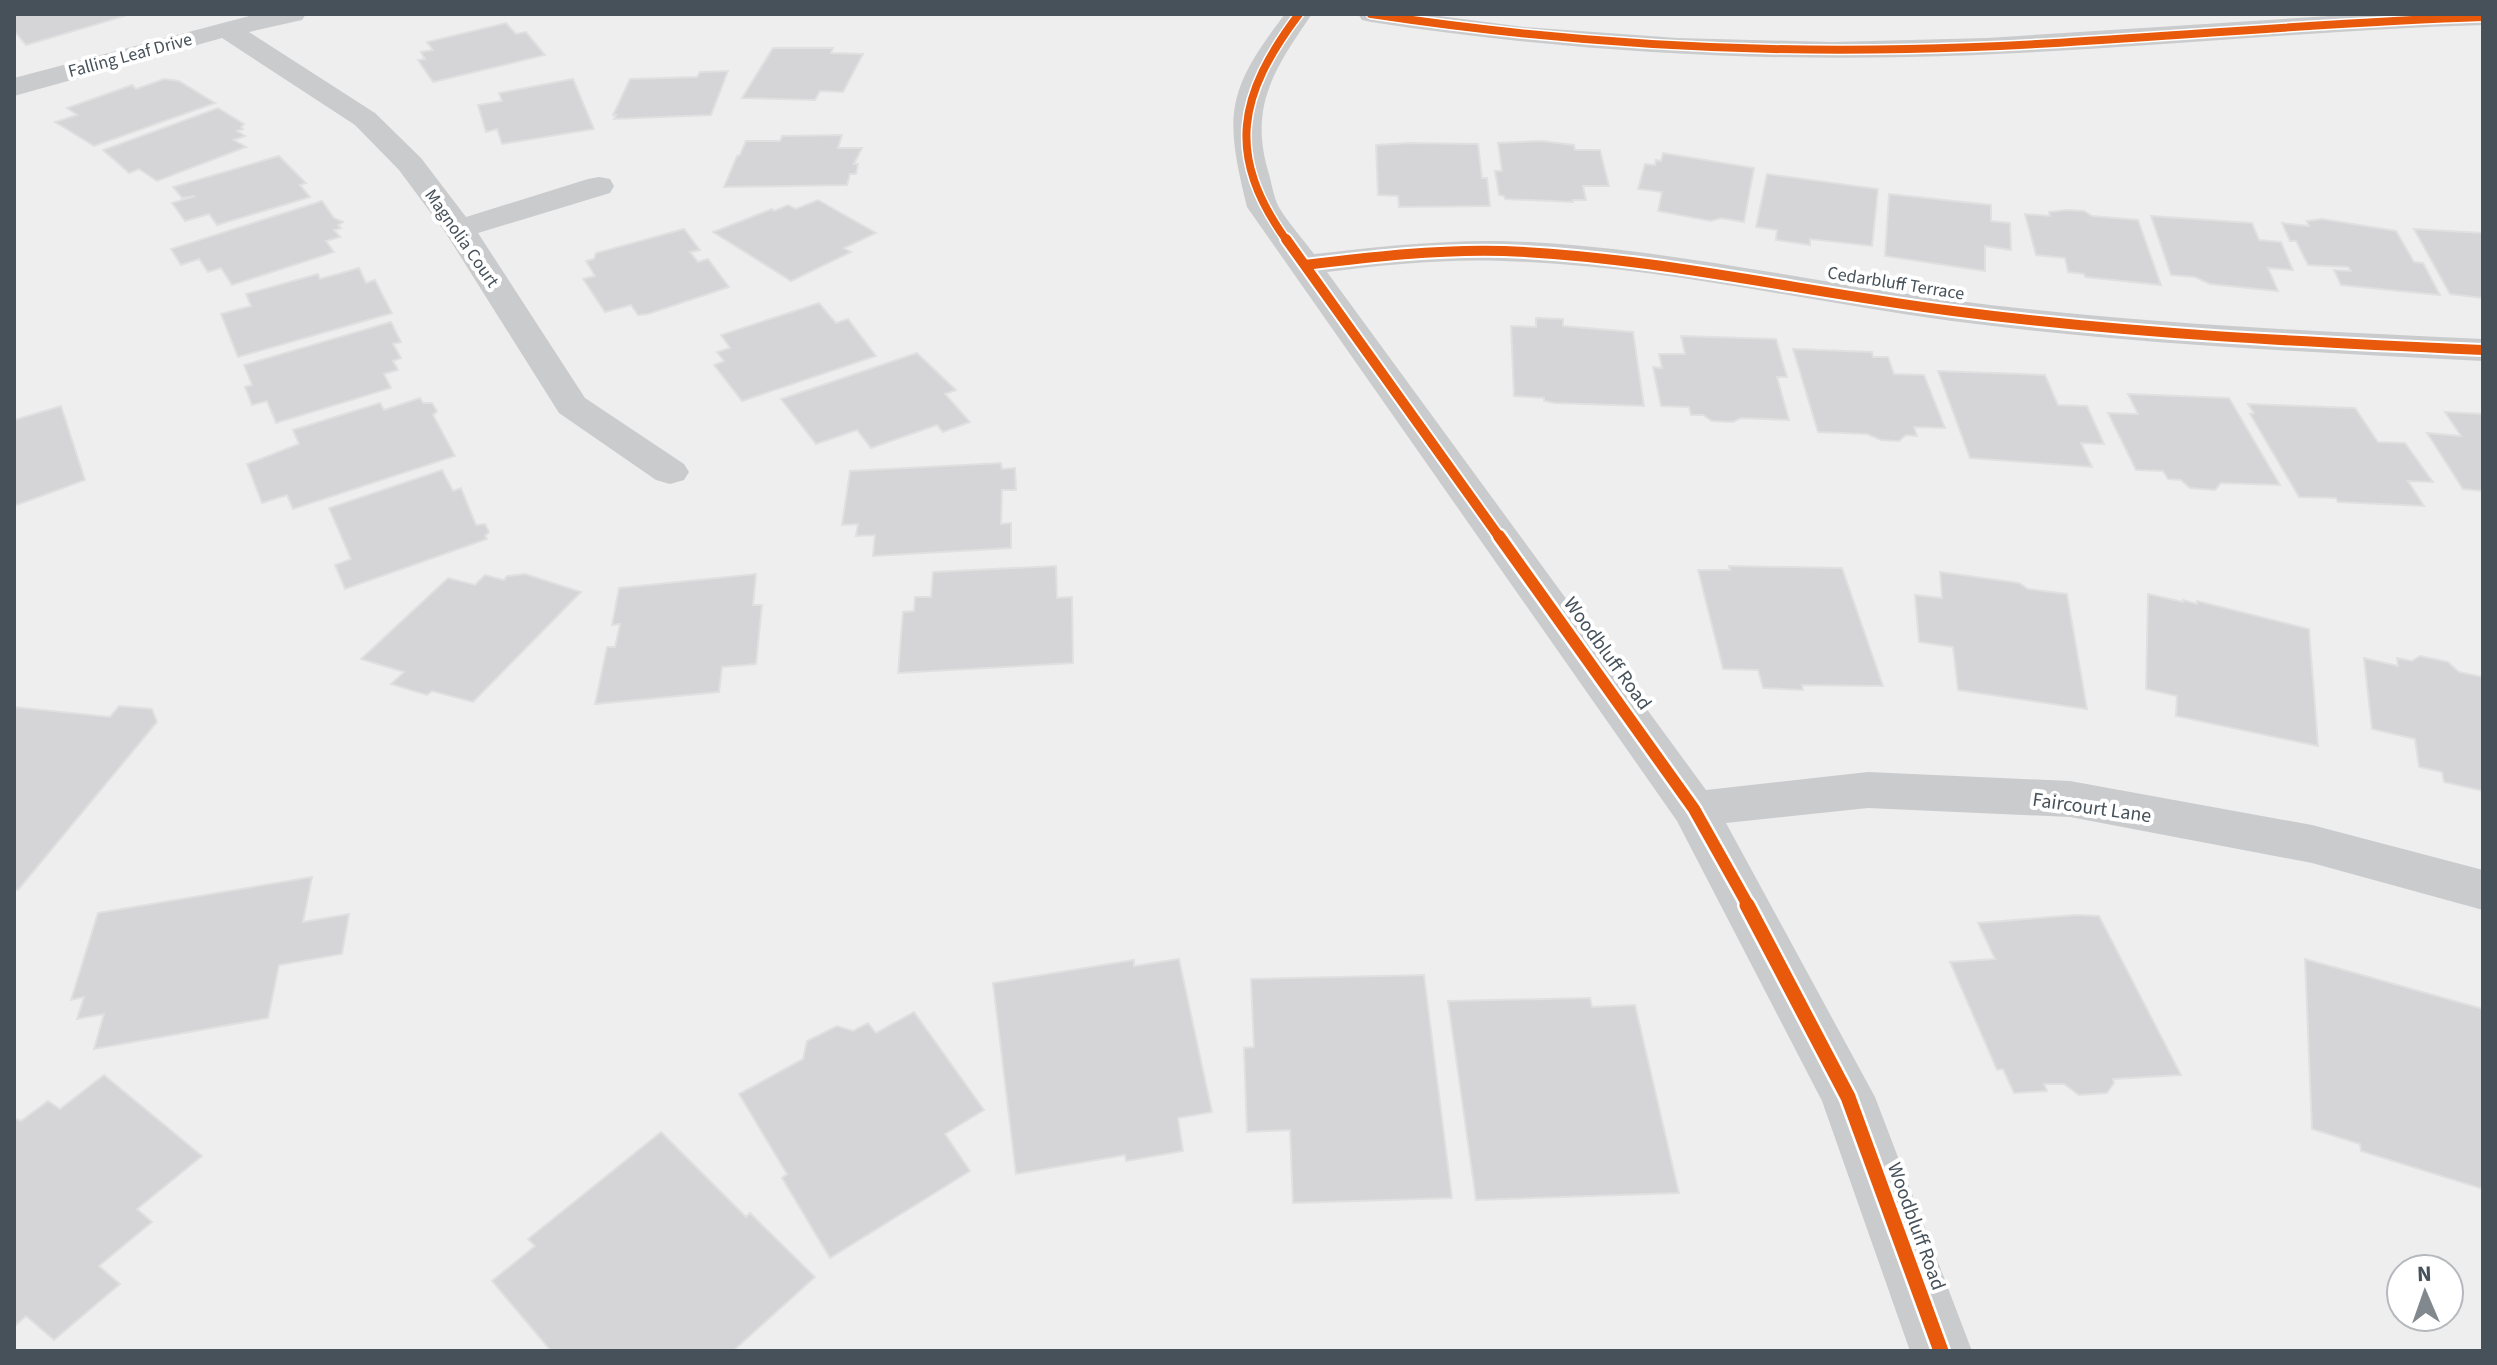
<svg xmlns="http://www.w3.org/2000/svg" width="2497" height="1365" font-family="'Source Sans 3',sans-serif">
<rect width="100%" height="100%" fill="#efeeee"/>
<path fill="#d5d5d7" stroke="#e0e0e1" stroke-width="2" d="M14,14H124L125,16L26,45L14,31Z
M506,23L516,34L526,32L545,55L433,82L418,60L425,59L421,52L433,50L427,42Z
M773,48H833L831,53L863,54L843,92L820,91L815,100L742,98Z
M728,71L711,115L614,119L616,115H613L630,79L697,77L700,72Z
M164,79L179,81L215,103L94,146L55,122L77,115L67,108L132,85L136,89Z
M573,79L594,129L502,144L497,129L486,132L478,105L502,101L499,93Z
M218,108L244,124L241,127L243,129L237,131L245,136L234,140L246,147L157,181L139,169L129,173L103,150Z
M842,135L838,148H862L854,164H858L856,174H850L847,185L724,187L737,156L740,155L746,141H780L782,136Z
M1541,141L1574,145L1575,150H1600L1609,186H1583L1586,200H1573V202L1505,199L1504,196L1499,195L1495,171H1502L1498,143Z
M1409,143L1478,144L1482,178H1487L1490,206L1399,207L1398,196L1378,195L1376,145Z
M1663,153L1754,168L1744,222L1721,218L1711,221L1658,211L1662,192L1638,189L1645,164L1655,165L1656,160L1661,161Z
M279,156L306,183L300,185L310,197L217,225L209,214L185,221L172,203L195,196L182,198L173,187Z
M1767,174L1878,189L1872,246L1810,239V245L1776,240L1777,230L1756,227Z
M1889,194L1991,205V221L2010,223L2011,250L1985,246V271L1885,256Z
M818,200L876,233L844,248L851,252L791,281L713,232L772,209L774,211L788,205L796,209Z
M322,201L334,218L343,222L338,225L341,228L334,230L340,237L326,241L334,252L232,285L221,268L208,272L199,259L181,265L171,249Z
M2066,210L2084,211L2092,216L2138,220L2161,285L2085,277L2084,274L2068,272L2065,258L2036,255L2025,214L2050,216L2049,212Z
M2151,216L2252,223L2259,240L2281,242L2293,270L2268,268L2278,291L2210,284L2195,277L2171,275Z
M2322,219L2396,231L2414,262L2423,263L2440,295L2341,285L2334,270L2351,271L2348,267L2308,265L2296,241H2290L2282,223L2309,226L2307,221Z
M684,229L700,250L690,252L698,262L708,259L729,287L648,314L638,315L631,305L605,312L583,279L595,276L586,261L594,259L596,253Z
M2414,229L2483,233V298L2450,294Z
M359,268L366,283L375,280L392,313L238,357L221,314L251,306L246,294L318,274L320,279Z
M819,303L836,323L848,319L876,356L742,401L714,365L724,361L717,352L730,348L721,335Z
M1536,318L1563,319V326L1633,332L1644,406L1555,403L1544,401V398L1514,396L1511,326L1536,327Z
M391,322L401,342L393,344L401,358L393,361L398,370L384,374L391,388L276,423L267,401L252,405L245,387L252,385L244,365Z
M1681,336L1776,339L1787,377H1777L1789,420L1741,418L1733,422L1712,421L1703,415H1691L1689,407L1661,406L1653,367L1662,368L1659,354H1685Z
M1793,349L1872,352L1873,357H1888L1894,374L1924,375L1945,428L1914,427L1917,436L1906,435L1899,441L1881,440L1867,434L1818,432Z
M917,353L956,390L945,394L970,422L943,432L937,425L871,448L857,430L816,444L781,399Z
M1938,371L2045,375L2058,405L2087,406L2104,444L2081,443L2092,467L1970,458Z
M2128,394L2229,398L2280,485L2221,483L2215,490L2190,488L2181,480L2168,479L2163,471L2136,470L2108,413L2138,414Z
M420,398L423,403H432L437,411L433,415L455,456L293,509L287,495L262,503L247,464L299,444L293,430L380,403L384,410Z
M2248,404L2355,408L2378,442L2405,443L2433,482L2408,481L2424,506L2338,502L2336,498L2299,497L2250,414L2254,413Z
M61,406L85,480L14,506V420Z
M2445,412L2483,414V491L2463,489L2427,433L2461,436Z
M1001,463L1002,469L1015,468L1016,490H1002L1001,524L1011,523V548L873,556L875,535L856,536L858,524L842,525L850,471Z
M442,470L453,491L461,488L476,525L485,524L489,532L485,536L487,539L345,589L335,565L351,559L329,508Z
M1056,566L1057,598L1072,597L1073,663L898,673L903,612L914,611L915,597H931L933,572Z
M1729,566L1842,568L1883,686L1802,685L1803,690L1763,688L1758,670L1723,669L1698,570H1730Z
M1940,572L2019,583L2028,589L2067,594L2087,709L1958,690L1953,647L1919,642L1915,595L1942,598Z
M525,574L581,592L473,702L432,691L427,695L391,684L404,672L361,659L448,578L475,585L485,575L504,580L507,576Z
M756,574L753,605H762L756,664L722,667L719,692L595,704L607,647H615L620,624L612,625L619,588Z
M2148,594L2183,602V600L2197,604V601L2309,629L2318,746L2176,716L2177,696L2146,689Z
M2420,656L2448,662L2459,672L2483,677V791L2444,782L2442,772L2419,767L2415,739L2372,729L2364,658L2398,666L2397,658L2412,661Z
M119,706L152,709L157,722L18,890H14V707L110,717Z
M312,877L303,922L349,914L342,954L279,965L268,1018L94,1049L104,1014L77,1019L84,997L71,1000L98,913Z
M2076,915L2099,916L2181,1075L2113,1079L2114,1083L2107,1093L2079,1095L2064,1084H2044L2047,1091L2014,1093L2003,1069L1997,1070L1950,962L1995,959L1978,923Z
M1179,959L1212,1112L1178,1118L1183,1151L1126,1161L1125,1155L1016,1174L993,983L1134,960V966Z
M2305,959L2483,1009V1189L2361,1151L2360,1144L2312,1129Z
M1424,975L1452,1198L1293,1203L1290,1130L1247,1132L1244,1048L1254,1047L1251,979Z
M1590,998L1592,1007L1635,1005L1679,1193L1476,1200L1448,1001Z
M914,1012L984,1110L945,1134L970,1171L830,1258L782,1178L787,1174L739,1094L803,1059L807,1041L837,1026L853,1031L868,1023L876,1033Z
M104,1075L202,1156L137,1209L152,1222L99,1266L120,1284L54,1340L26,1316L16,1325L14,1323V1118L21,1121L48,1101L60,1109Z
M661,1132L746,1217L750,1213L815,1277L733,1351H551L492,1281L535,1246L528,1239Z"/>
<g fill="none" stroke-linecap="round" stroke-linejoin="round">
<path fill="#c9cbcd" fill-rule="evenodd" d="M257,14H306L302,20L249,32L375,113L421,158L466,217L588,179L599,177L610,179L614,186L610,193L478,233L585,398L684,464L689,472L684,480L670,484L656,480L559,413L445,232L399,170L355,125L222,38L14,96V78Z
M1285,14H1312C1275,68 1248,106 1269,174C1272,185 1274,199 1280,209C1290,225 1303,239 1314,254C1376,247 1438,240 1501,241C1652,245 1801,281 1951,300C2127,323 2306,331 2483,339V361C2306,352 2128,344 1952,321C1802,301 1653,265 1502,261C1443,259 1385,265 1327,272L1706,790L1868,772L2070,781L2312,825L2483,870V910L2312,863L2070,817L1868,808L1726,823L1875,1097L1972,1351H1910L1822,1101L1677,821L1247,207C1224,114 1226,91 1285,14Z
M1358,14H1424L1524,27L1678,38L1833,42L1987,38L2361,14H2483V25C2291,31 2100,53 1908,57C1728,61 1549,49 1371,22L1362,20Z"/>
<defs>
<path id="cycleway-far3" d="M1371,14C1549,41 1728,53 1908,49C2100,45 2291,23 2483,17
M1287,241C1225,155 1238,95 1299,14"/>
<path id="cycleway-far2" d="M1286,239L1500,538
M1305,265C1371,257 1437,249 1504,251C1655,257 1803,292 1953,311C2129,334 2306,342 2483,350"/>
<path id="cycleway-far1" d="M1499,536L1694,809L1749,907"/>
<path id="cycleway" d="M1747,905L1848,1097L1941,1351"/>
</defs>
<use href="#cycleway-far3" stroke="#fff" stroke-width="11"/>
<use href="#cycleway-far2" stroke="#fff" stroke-width="14"/>
<use href="#cycleway-far1" stroke="#fff" stroke-width="17"/>
<use href="#cycleway" stroke="#fff" stroke-width="20"/>
<use href="#cycleway-far3" stroke="#e8590c" stroke-width="8"/>
<use href="#cycleway-far2" stroke="#e8590c" stroke-width="10"/>
<use href="#cycleway-far1" stroke="#e8590c" stroke-width="12"/>
<use href="#cycleway" stroke="#e8590c" stroke-width="15"/>
</g>
<g text-anchor="middle" stroke-width="8" stroke-linejoin="round" paint-order="stroke">
<g font-size="18" fill="#46515a" stroke="#fff">
<text transform="translate(130 55) rotate(-15)" y="6">Falling Leaf Drive</text>
<text transform="translate(462 238) rotate(55)" y="6">Magnolia Court</text>
<text transform="translate(1896 283) rotate(9)" y="6">Cedarbluff Terrace</text>
</g>
<g font-size="20" fill="#46515a" stroke="#fff">
<text transform="translate(1608 653) rotate(54)" y="7">Woodbluff Road</text>
<text transform="translate(2092 807) rotate(8)" y="7">Faircourt Lane</text>
<text transform="translate(1917 1226) rotate(70)" y="7">Woodbluff Road</text>
</g>
</g>
<rect width="2497" height="1365" fill="none" stroke="#46515a" stroke-width="32"/>
<g transform="translate(2425 1293) rotate(358)"><circle r="38" fill="#ffffff" stroke="#b5b9bd" stroke-width="2"/>
<path d="M0-6L14 30L0 20L-14 30Z" fill="#81888e"/>
<text y="-12" font-size="22" font-weight="bold" text-anchor="middle" fill="#46515a">N</text>
</g>
</svg>
